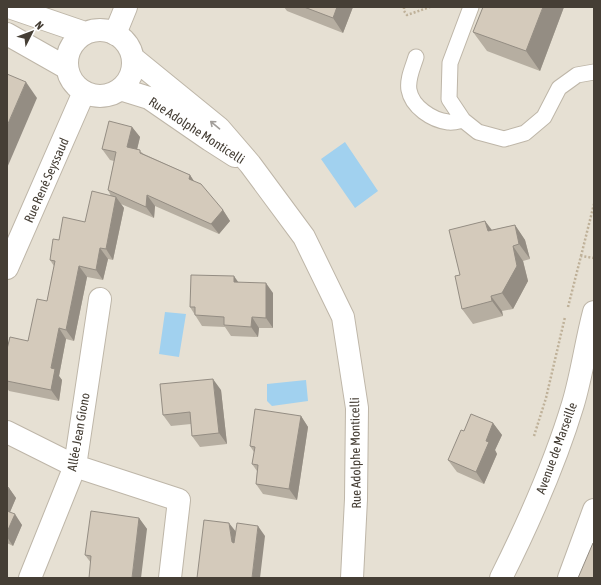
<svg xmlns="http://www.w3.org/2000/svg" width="601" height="585" font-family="'Asap Condensed',sans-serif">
<rect width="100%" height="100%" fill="#f2eee5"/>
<path fill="#e6e0d3" d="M7,7H594V578H7Z"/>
<path fill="#a1d1ef" d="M345,142L378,191L355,208L321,159Z
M165,312L186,314L179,357L159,354Z
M306,380L308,401L272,406L267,401V384Z"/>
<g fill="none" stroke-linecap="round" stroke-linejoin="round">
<defs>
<path id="service" d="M471,7L450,63L449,99L463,120L478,132L504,139L525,133L544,117L559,88L577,75L594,72
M416,57C413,67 407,79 409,90C412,107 432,120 448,122C453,123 459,121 463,120"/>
<path id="minor" d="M115,34L126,7
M7,268L84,92
M7,432L75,466L179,500L170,578
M30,578L75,466L100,299
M569,578L594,510"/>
<path id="tertiary" d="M9,7L85,33
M67 63a33 33 0 1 1 66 0a33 33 0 1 1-66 0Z
M7,34L67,68
M133,58L219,128L250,164L304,237L343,317L357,408L356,499L352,578
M120,89L149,98L210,140L235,156
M501,578C529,522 555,464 573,404C582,374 586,342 594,312"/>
</defs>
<use href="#service" stroke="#beb6a8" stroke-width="17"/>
<use href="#minor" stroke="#beb6a8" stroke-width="24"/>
<use href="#tertiary" stroke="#beb6a8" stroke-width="24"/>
<path stroke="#bfb199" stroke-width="2.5" stroke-dasharray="2 2" stroke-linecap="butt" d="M404,7V11L407,15L430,7
M581,256L594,204
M568,307L581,256L594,258
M534,436L546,398L565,317"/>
<use href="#service" stroke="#fff" stroke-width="15"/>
<use href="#minor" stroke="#fff" stroke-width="22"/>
<use href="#tertiary" stroke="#fff" stroke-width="22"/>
</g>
<path fill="#b6aea1" d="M284,7H353L343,33L287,11Z
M564,7L540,71L487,51L473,32Z
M132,127L140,137L137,149L144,154L190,175L194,181L223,210L230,221L219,234L155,206L154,218L121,204L124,208L113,260L108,259L103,280L87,277L74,341L66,339L59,376L62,380L59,401L9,391L7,388V349L28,341L47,301L54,266L50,260L59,240L85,222L111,196L108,190L114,161L110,160L102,149Z
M485,221L492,230L515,225L525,240L530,259L523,261L528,281L513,309L502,311L503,316L473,324L462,309L460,275Z
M238,282L273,293V328H259L258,337L231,336L225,327L202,326L190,307Z
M221,390L227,444L200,447L192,436L191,424L171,426L163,415Z
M301,416L308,427L297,500L263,494L256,484L257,471L252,464L254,452L250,446Z
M493,423L502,435L495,450L497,454L484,484L457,472L448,460L464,431Z
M7,487L9,488L16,498L10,512L22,525L13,546L7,543Z
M139,518L147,529L91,563L85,555Z"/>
<path fill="#948d83" d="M337,7H353L343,33L333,18Z
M543,7H564L540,71L526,51Z
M26,82L37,98L7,168V126Z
M132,127L140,137L135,158L127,147Z
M190,175L197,186L189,179Z
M147,195L155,206L154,218L146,207Z
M116,197L124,208L113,260L106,249Z
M223,210L230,221L219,234L211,224Z
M485,221L496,236L488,231Z
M515,225L525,240L530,259L519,244Z
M513,246L523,261L528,281L513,309L502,293Z
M100,248L108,259L103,280L96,270Z
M79,266L87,277L74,341L66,330Z
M234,276L241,286L234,282Z
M266,283L273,293V328L266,318Z
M491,296L502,311L503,316L492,301Z
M252,317L259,328L258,337L251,327Z
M59,328L66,339L59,376L62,380L59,401L51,390V368Z
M213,379L221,390L227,444L219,433Z
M301,416L308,427L297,500L289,489Z
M493,423L502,435L495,450L497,454L484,484L476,472L486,441Z
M9,488L16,498L7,519V492Z
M15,514L22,525L13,546L7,537V532Z
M139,518L147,529L141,578H132Z
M229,523L237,533L239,553L232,542Z
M258,526L265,536L260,578H252Z"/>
<path fill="#d4cabb" stroke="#948d83" d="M304,7H337L333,18Z
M483,7H543L526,51L473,32Z
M7,74L26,82L7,126Z
M109,121L132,127L127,147L140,150V153L190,175L189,179L201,184L223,210L211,224L147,195L146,207L108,190L116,152L102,149Z
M92,191L116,197L106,249L100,248L96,270L79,266L66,330L59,328L51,368L55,369L51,390L7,381V349L10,337L28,341L37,299L47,301L55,261L50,260L53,239L59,240L63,217L85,222Z
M485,221L488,231L515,225L519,244L513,246L517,266L502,293L491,296L492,301L462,309L455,276L460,275L449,230Z
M191,275L234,276V282L266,283V318L252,317L251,327L224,325V317L195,315V307H190Z
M213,379L219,433L192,436L190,412L163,415L160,384Z
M255,409L301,416L289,489L256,484L258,465L252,464L255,447L250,446Z
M471,414L493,423L486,441L489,442L476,472L448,460L461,430L464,431Z
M7,487L9,488L7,492Z
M7,511L15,514L7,532Z
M91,511L139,518L132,578H89L91,556L85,555Z
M204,520L229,523L232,542L234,543L237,523L258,526L252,578H197Z
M593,543L594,544V578H578Z"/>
<defs><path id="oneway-shaft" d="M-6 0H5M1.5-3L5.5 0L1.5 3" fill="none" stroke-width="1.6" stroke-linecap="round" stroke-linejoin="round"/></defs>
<use stroke="#a29e9a" href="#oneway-shaft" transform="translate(215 125) rotate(-140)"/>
<g text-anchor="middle" stroke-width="3.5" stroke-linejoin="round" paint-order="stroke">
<g font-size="13" fill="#453e35" stroke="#fff">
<text transform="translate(197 130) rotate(33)" y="5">Rue Adolphe Monticelli</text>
<text transform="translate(46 180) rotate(-66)" y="5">Rue René Seyssaud</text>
<text transform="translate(78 432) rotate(-80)" y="5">Allée Jean Giono</text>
<text transform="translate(556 448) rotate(-70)" y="5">Avenue de Marseille</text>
<text transform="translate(355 453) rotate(-91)" y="5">Rue Adolphe Monticelli</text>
</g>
</g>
<rect width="601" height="585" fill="none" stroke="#453e35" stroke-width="16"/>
<g transform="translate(32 32) rotate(48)" stroke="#ffffff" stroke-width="3" paint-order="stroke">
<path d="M0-3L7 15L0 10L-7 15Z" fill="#453e35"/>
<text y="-6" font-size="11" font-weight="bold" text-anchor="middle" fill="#453e35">N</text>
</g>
</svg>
